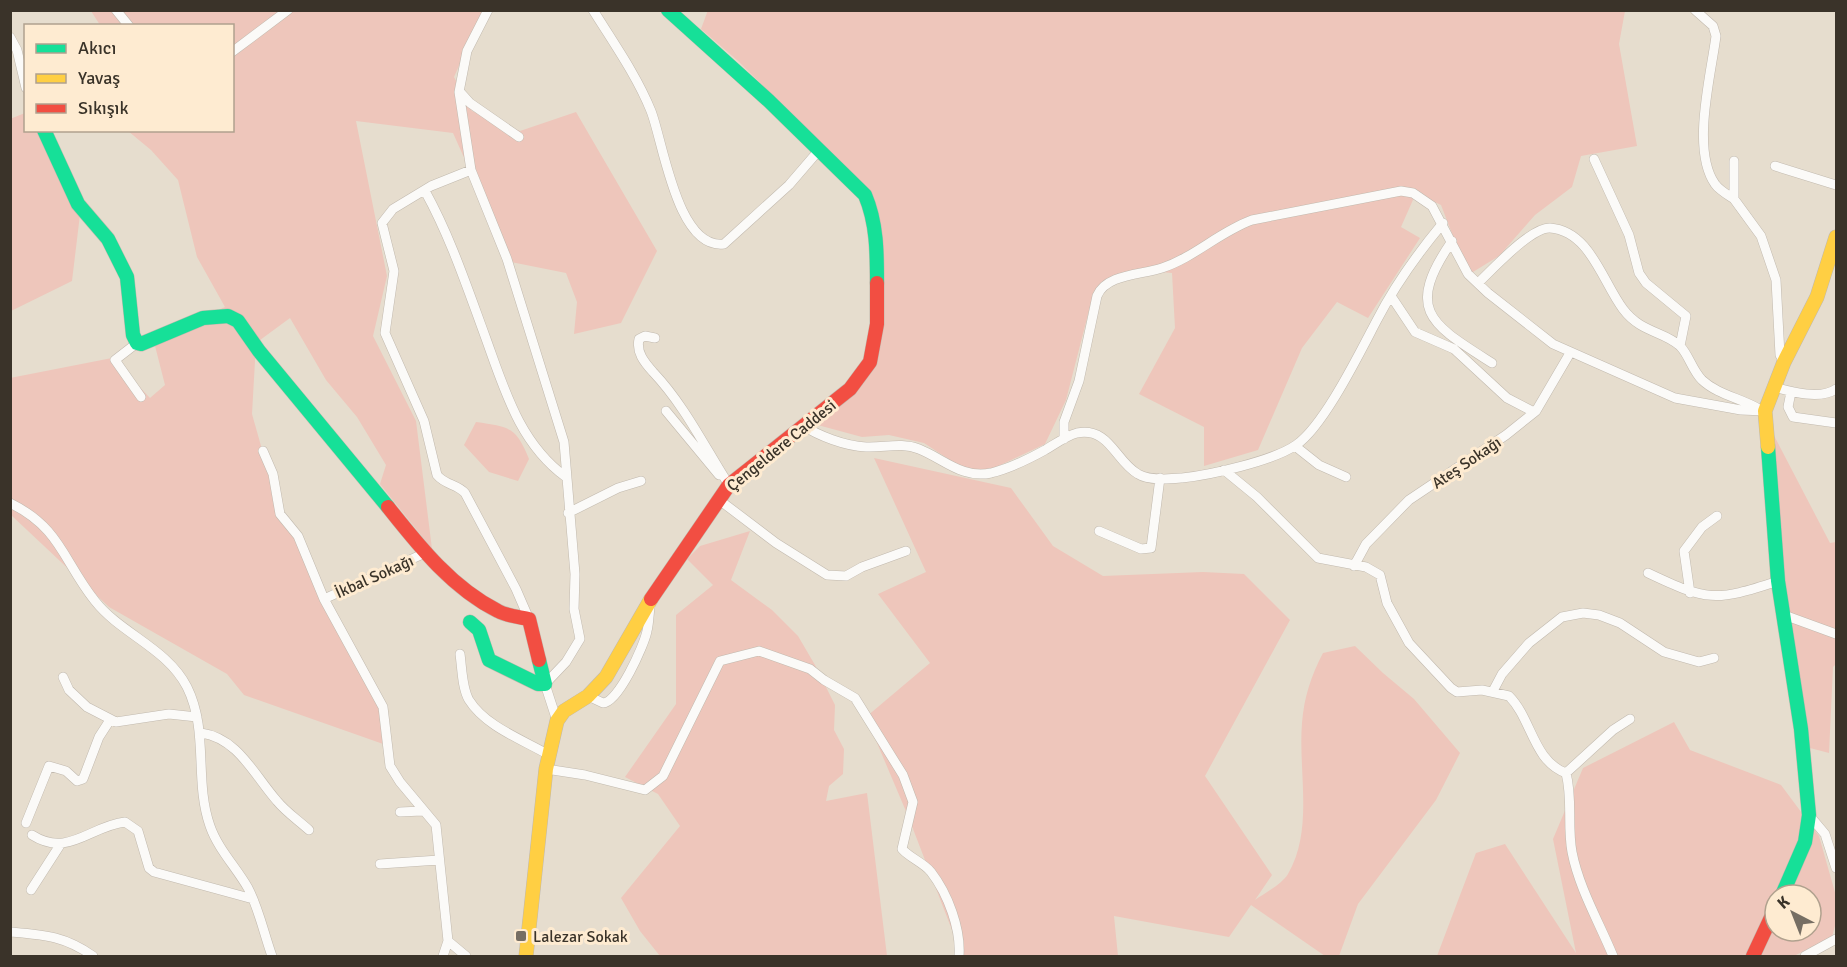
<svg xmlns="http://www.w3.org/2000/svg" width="1847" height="967" font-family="Signika,sans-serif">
<rect width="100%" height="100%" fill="#e6ddce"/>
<path fill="#eec6bb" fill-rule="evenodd" d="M708,10L1625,11L1619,44L1637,146L1581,156L1572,187L1535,215L1499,256L1468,275L1441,205L1416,193L1401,227L1420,238L1368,318L1337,302L1302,348L1258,450L1204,466V427L1139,394L1175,328L1172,273C1146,270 1115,274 1094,291L1066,400L1045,444L988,471L962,468L924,443L889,435L862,437L814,424L874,366L883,248L857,179L738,61L701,29Z
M91,11H483L454,77L472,111L520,131L576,112L657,251L621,323L574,334L577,302L566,273L511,262L453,133L356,121L387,276L373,336L416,421L432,549L380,484L386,465L357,417L326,380L290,318L256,343L252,414L277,503L379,705L386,745L244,695L227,674L109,607L11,515L10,378L112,358L150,398L165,385L153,338L225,307L197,257L178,180L151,150L128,131L232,130V26L100,25Z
M25,113L26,130L39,131L81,206L72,281L11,311L10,119Z
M476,422C510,427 516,427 529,459L518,481L489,472L464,445Z
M1769,426L1830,543L1836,542V664L1833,667L1829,753L1810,748L1761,430Z
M874,458L1011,488L1053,546L1103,576L1203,572L1244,574L1290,620L1205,776L1272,875L1255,900C1265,893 1282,884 1288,874C1314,830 1298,771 1302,723C1304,697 1311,676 1323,653L1355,646L1383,673L1414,699L1460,753L1436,800L1358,904L1339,956H1325L1251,905L1229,937L1114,916L1118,956H962L908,816L866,717L930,663L878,594L926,572Z
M750,531L731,580L772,610L798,636L815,665L835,705L834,730L844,749L843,774L829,786L826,801L867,793L887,956H660L640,931L621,898L680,826L658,794L625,777L676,704V615L713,585L687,559L700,546Z
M1674,722L1690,750L1781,785L1819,836L1836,896V922L1832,937L1794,956H1437L1476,853L1505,844L1576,953L1553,839L1583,768ZM1775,895H1811V931H1775Z"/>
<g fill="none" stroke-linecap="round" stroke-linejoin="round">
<defs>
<path id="street" d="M116,10L129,26
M488,10L467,51L459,92L471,170L507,259L564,442L575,574L574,609L580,639L566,662L545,684L557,721
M593,10C613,42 637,76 651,111C663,141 677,250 724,244L789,185L820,149
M1695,10L1713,26L1716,36C1711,75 1691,150 1715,184C1719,190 1728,195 1734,199
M10,37L17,50L26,88
M232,52L288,10
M461,93L470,103L519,137
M1594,159L1629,235L1639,273L1646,283L1686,316L1680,346
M1734,161V199L1761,236L1776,280L1780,355L1784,362
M1775,166L1836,185
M471,170L431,186L393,209L382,223L394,271L385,333L424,421L437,475C445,485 457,484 465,493L516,589L529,619
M425,191C450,236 467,287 485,336C504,388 519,443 566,477
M1452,241C1404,311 1431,324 1492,363
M1478,283C1492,270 1531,227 1550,228C1590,231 1602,281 1623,309C1641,333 1664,331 1680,346C1689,355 1692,370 1702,380C1718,395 1741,398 1759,409
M1391,296L1415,332L1454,349L1507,398L1534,412
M655,338L645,336L639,339C636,352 644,362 653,372C685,406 704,446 729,485
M137,343L115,360L141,397
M1774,387C1792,392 1820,400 1836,389
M1791,392L1788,407L1793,417L1836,423
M666,411L719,475
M802,425C819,436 845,446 866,447C884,448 901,442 919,449C944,459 962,479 991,473C1011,468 1027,460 1045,450C1055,444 1066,436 1077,433C1110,427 1115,461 1138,474C1149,481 1170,479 1182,478C1210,475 1273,461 1296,445C1324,426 1360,352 1377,320C1395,285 1418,253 1443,223
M1064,439V422L1079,381L1097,296C1106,274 1141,275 1162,268C1195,257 1219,232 1252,220L1401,191L1413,193L1432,206L1468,274L1488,293L1553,344L1675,398L1741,410L1765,411
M1295,446L1319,465L1346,477
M263,451L273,474L280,514L298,536L324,599L383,707L390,766L400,782L436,825L448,941L443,956
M1224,470L1257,497L1318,558L1366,567L1380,575L1387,603L1409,643L1451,688L1457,692L1482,690L1509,696C1532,719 1533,761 1566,773
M718,499L776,543L827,575L846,576L862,567L906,551
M10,503C61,528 63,561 95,601C121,634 167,648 187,687C209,731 194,781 210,826C218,849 236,867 248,888C259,909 264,934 272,956
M568,513L618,488L641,481
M1099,531L1141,549L1151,548L1160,478
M1354,566L1366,544L1409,500L1506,435L1536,411L1570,353
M1648,573C1707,601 1715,602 1778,581
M1690,593L1684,551L1702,527L1717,516
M324,599L425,553
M1784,615L1836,634
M460,654C462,668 462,688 469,700C485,726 523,740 549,755
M63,677L69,690L87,707L116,722L169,714L197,717
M1493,691L1502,674L1529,643L1562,617L1583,613L1599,615L1620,623L1664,652L1699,662L1714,658
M588,696L603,703C618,703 644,646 647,631C649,623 649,614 650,607
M201,733C238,738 254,775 277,801C286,812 298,820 309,830
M546,769L585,775L645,790L663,776L720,661L759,651L810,669L824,680L855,698L903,775L913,802L902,849C910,858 924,863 931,872C948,894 961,929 959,956
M1566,773C1573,800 1567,825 1572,852C1579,888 1599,922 1613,956
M1566,773L1613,730L1630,719
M400,812L422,811
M1809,815L1825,834L1836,868
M26,823L49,766L66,771L77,781L83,779L99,737L110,720
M32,835C68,858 90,826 125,822L138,831L149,868L154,872L253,899
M380,864L439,860
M31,890L60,845
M10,932C45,935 64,936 93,956
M448,941L466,956
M1805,956L1836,939"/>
<path id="fast" d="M668,10L769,101L865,195C877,223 877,253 877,283
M44,130L78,204L108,239L127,277L133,335L137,343L141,344L203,318L228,316L238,321L259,351L388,507
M1768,447L1778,581L1801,729L1809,815L1805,842L1782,895
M470,622L479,630L489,660L538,684H545L539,660"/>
<path id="slow" d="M1768,447L1765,411L1784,362L1817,297L1836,237
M526,956L546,769L557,721L564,711L588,696L606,677L651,599"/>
<path id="jam" d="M388,507C419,546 452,588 498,611C507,616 519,617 529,619L539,660
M651,599L729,485L850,389L870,362L877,324V283
M1753,956L1775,909"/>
</defs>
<use href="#street" stroke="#c1b9ae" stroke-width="10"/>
<use href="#fast" stroke="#c1b9ae" stroke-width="15"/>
<use href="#slow" stroke="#c1b9ae" stroke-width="15"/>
<use href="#jam" stroke="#c1b9ae" stroke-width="15"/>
<use href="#street" stroke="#fbfaf8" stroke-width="9"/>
<use href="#fast" stroke="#16e098" stroke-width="14"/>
<use href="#slow" stroke="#ffcf43" stroke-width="14"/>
<use href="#jam" stroke="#f24e42" stroke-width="14"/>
</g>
<rect fill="#766e63" stroke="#feebd1" stroke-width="2" x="515" y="930" width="12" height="12" rx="3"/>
<g text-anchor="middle" stroke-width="6" stroke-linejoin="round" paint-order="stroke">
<g font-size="16" fill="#3a3329" stroke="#feebd1">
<text transform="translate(781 445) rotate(-39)" y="6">Çengeldere Caddesi</text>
<text transform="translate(1466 462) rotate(-34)" y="6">Ateş Sokağı</text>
<text transform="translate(374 576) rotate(-24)" y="6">İkbal Sokağı</text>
</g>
<g font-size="16" fill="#3a3329" stroke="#feebd1" text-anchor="start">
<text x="533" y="942">Lalezar Sokak</text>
</g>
</g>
<rect width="1847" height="967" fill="none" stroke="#3a3329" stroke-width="24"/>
<rect x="24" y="24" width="210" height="108" fill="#feebd1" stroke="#b0a18e" stroke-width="1.5"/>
<rect x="36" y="44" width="30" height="9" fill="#16e098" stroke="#b0a18e" stroke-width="1.5"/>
<text x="78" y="54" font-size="18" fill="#3a3329">Akıcı</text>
<rect x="36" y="74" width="30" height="9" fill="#ffcf43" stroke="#b0a18e" stroke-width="1.5"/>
<text x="78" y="84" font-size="18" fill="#3a3329">Yavaş</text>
<rect x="36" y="104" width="30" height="9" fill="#f24e42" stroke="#b0a18e" stroke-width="1.5"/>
<text x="78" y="114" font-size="18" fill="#3a3329">Sıkışık</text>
<g transform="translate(1793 913) rotate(318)"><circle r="28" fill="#feebd1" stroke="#b0a18e" stroke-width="1.5"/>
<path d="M0-4.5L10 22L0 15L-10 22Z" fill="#766e63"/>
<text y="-9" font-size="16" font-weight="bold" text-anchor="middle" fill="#3a3329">K</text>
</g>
</svg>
